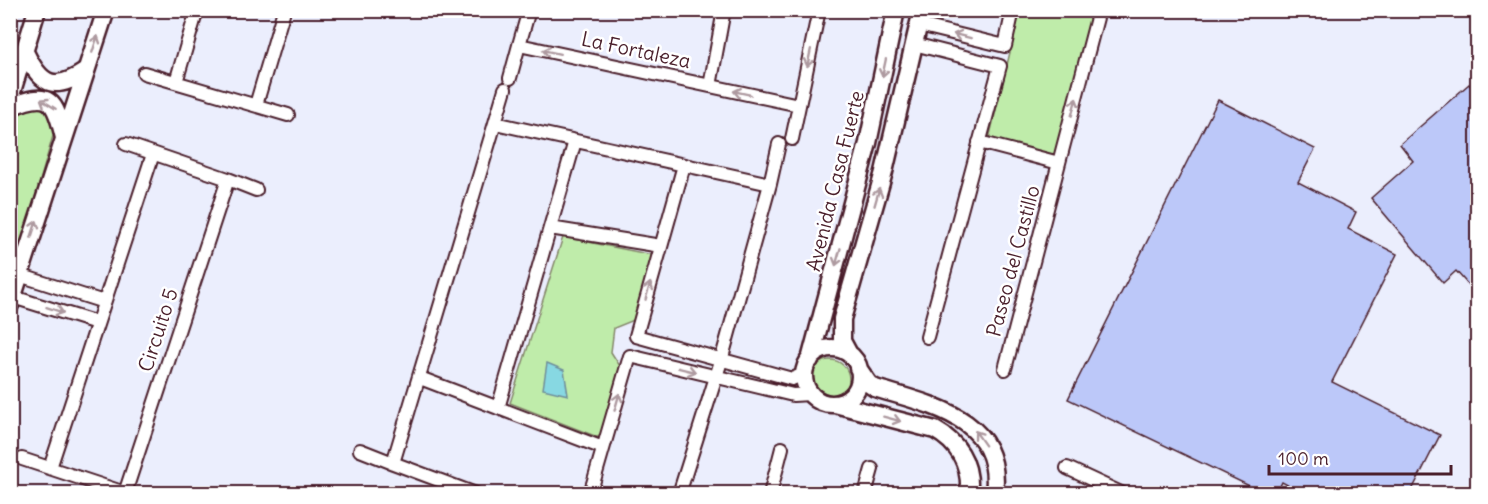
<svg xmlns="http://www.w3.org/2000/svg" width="1488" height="504" font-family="Delius,sans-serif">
<rect width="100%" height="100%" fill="#ebeefd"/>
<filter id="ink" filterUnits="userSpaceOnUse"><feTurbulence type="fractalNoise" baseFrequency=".0167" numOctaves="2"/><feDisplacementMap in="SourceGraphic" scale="12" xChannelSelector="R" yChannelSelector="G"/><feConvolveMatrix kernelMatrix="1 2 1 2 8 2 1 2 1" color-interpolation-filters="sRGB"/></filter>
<g filter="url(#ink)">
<path fill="#bfecaa" stroke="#84866a" stroke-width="1.5" d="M1020,11H1095L1057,156L989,139Z
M28,104L48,108L57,122L11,281V123L19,110Z
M563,237L653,255L634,320L614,328L611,352L620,366L600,438L510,403Z
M811 379a19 19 0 1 1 38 0a19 19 0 1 1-38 0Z"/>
<path fill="#87d8e2" stroke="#6f8e99" stroke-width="1.5" d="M547,363L564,370L568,395L543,389Z"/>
<path fill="#bcc8f9" stroke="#4a1f2b" stroke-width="1.5" d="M1469,84L1478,94V296L1456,271L1443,283L1371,198L1413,161L1400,144Z
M1218,100L1315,149L1298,182L1356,212L1348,229L1397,254L1332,382L1440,435L1410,494H1304L1282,482L1276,494H1266L1068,399Z"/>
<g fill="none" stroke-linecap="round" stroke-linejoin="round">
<defs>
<path id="minor" d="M529,10L519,45L799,105
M919,25L1005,46L1013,10
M914,44L1000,66L927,337
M144,73L288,115
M510,78L519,45
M176,82L197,10
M710,86L724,10
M256,105L284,10
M495,123L505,89
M792,139L819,10
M979,142L1059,163
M126,144L228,179
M684,165L636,336L792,379L804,374
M770,184L779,144
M550,228L661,246
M19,275L104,302
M13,297L97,323
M1005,369L1099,10
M420,378L603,448
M498,408L575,141
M360,450L393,463
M22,459L125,493
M50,468L153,154
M1067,468L1123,494
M127,494L125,493L228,179L256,190
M476,494L393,463L495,123L770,184L721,361L679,494
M590,494L630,356L793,395L810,394
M770,494L782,448
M865,494L872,469"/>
<path id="tertiary" d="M26,54C42,87 56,91 86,71
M10,98L37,10
M10,107C50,90 55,99 64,138
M10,305L106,10
M804 376a28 28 0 1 1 56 0a28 28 0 1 1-56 0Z
M849,354L842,341V319L884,172L922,10
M810,360L868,143L896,10
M858,368L869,384L875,388C930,405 1004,417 994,494
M835,404L935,430C960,444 971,465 969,494"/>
</defs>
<use href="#minor" stroke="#4a1f2b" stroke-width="16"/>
<use href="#tertiary" stroke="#4a1f2b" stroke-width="21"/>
<use href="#minor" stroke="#fff" stroke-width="12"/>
<use href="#tertiary" stroke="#fff" stroke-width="16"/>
</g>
<defs><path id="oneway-shaft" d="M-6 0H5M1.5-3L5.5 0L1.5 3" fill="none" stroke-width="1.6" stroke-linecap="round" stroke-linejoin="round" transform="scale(1.5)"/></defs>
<g stroke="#ae9aa0">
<use href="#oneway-shaft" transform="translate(962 36) rotate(-166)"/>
<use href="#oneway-shaft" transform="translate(95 44) rotate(-72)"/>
<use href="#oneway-shaft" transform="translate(551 52) rotate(-168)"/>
<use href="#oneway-shaft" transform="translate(809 58) rotate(102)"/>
<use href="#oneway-shaft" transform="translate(884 68) rotate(102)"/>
<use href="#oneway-shaft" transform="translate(742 93) rotate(-168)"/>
<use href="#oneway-shaft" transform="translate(48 104) rotate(-148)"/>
<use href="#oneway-shaft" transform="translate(1074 107) rotate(-75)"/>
<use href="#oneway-shaft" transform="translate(877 197) rotate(-74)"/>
<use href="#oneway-shaft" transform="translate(34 229) rotate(-72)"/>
<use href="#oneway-shaft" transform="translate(838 257) rotate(106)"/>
<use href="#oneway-shaft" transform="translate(648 291) rotate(-74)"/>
<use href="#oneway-shaft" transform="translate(55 310) rotate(18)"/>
<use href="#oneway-shaft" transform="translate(687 370) rotate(14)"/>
<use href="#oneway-shaft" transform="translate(617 402) rotate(-74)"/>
<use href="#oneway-shaft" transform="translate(892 419) rotate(15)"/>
<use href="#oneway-shaft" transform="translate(980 438) rotate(-125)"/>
</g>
</g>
<g text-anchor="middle" stroke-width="5" stroke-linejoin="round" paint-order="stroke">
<g font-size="20" fill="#4a1f2b" stroke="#fff">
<text transform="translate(636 50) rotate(12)" y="7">La Fortaleza</text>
<text transform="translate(835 181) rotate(-76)" y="7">Avenida Casa Fuerte</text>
<text transform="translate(1013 261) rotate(-75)" y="7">Paseo del Castillo</text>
<text transform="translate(158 330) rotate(-72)" y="7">Circuito 5</text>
</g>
</g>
<rect width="1488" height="504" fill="none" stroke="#fff" stroke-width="36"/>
<rect x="18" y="18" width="1452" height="468" fill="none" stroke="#4a1f2b" stroke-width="2" filter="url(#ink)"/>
<path d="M1269 465v9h182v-9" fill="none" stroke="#4a1f2b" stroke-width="3"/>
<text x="1278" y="465" font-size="18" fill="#4a1f2b" stroke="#ffffff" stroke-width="4.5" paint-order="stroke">100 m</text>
</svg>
